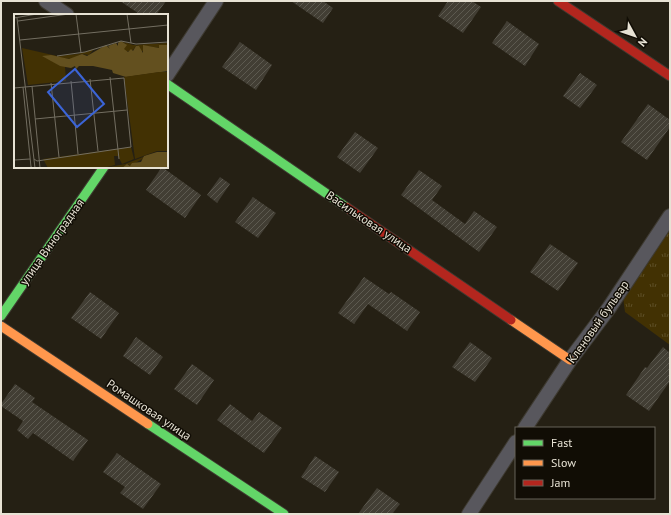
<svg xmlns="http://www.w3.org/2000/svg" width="671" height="515" font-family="'PT Sans',sans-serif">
<defs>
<pattern id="grass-tufts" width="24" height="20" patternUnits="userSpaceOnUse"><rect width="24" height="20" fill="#423103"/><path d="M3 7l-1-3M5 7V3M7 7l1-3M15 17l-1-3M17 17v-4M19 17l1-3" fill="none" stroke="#5d4f27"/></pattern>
<pattern id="building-hatch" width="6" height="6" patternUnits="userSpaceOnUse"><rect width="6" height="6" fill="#423e34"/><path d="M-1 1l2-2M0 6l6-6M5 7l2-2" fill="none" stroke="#5d5a50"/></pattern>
</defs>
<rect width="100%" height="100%" fill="#252014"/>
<path fill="url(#grass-tufts)" d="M670,228V345L625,312L623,297Z"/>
<path fill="url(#building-hatch)" d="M120,1H166L156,15H141Z
M291,1H323L333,8L323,23Z
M448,1H472L481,7L463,33L438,16Z
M507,21L539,44L525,66L492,43Z
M240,42L272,65L256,90L222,67Z
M580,73L597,85L580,108L563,96Z
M648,104L670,120V127L647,160L621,142Z
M355,132L378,148L360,173L337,157Z
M162,167L201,195L185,218L146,190Z
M419,170L442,186L432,200L465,224L474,211L497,227L479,252L401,195Z
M220,177L230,184L217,203L207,195Z
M253,197L276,213L258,238L235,222Z
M550,244L578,263L558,291L530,272Z
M364,277L389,294L391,292L420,312L407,331L368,304L354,324L338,313Z
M90,292L119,313L101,339L71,318Z
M136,337L163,357L150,375L123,356Z
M470,342L492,358L475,382L452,367Z
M663,347L670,353V381L649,411L626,395L645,367L647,368Z
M192,364L214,380L197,405L174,389Z
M15,384L35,398L32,402L88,440L73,461L33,433L28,439L17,430L23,421L1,406V404Z
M230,404L252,421L259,412L282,428L264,453L217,420Z
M117,453L161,484L143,509L120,493L125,487L103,472Z
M315,456L339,472L325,492L301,477Z
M377,488L400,504L392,514H358Z"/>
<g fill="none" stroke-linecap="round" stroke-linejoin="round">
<defs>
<path id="street" d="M46,1L67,15
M167,75L216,1
M525,428L570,360L609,308L670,216
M469,514L516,442"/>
<path id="fast" d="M167,84L346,207
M1,316L104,167
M148,424L284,514"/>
<path id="slow" d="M511,320L570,360
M1,326L148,424"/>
<path id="jam" d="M558,1L670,76
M346,207L511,320"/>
</defs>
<use href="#street" stroke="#3e3a31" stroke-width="16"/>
<use href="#fast" stroke="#3e3a31" stroke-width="11"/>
<use href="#slow" stroke="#3e3a31" stroke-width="11"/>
<use href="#jam" stroke="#3e3a31" stroke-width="11"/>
<use href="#street" stroke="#58575d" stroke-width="14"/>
<use href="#fast" stroke="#63d668" stroke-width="9"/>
<use href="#slow" stroke="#ff974d" stroke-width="9"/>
<use href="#jam" stroke="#b3261e" stroke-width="9"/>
</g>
<g text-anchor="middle" stroke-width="3" stroke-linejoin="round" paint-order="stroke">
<g font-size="12" fill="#e7e2d4" stroke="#110d05">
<text transform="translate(369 222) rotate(34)" y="4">Васильковая улица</text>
<text transform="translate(52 242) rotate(-55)" y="4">улица Виноградная</text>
<text transform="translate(598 322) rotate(-55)" y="4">Кленовый бульвар</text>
<text transform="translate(149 410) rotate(34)" y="4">Ромашковая улица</text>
</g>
</g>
<g transform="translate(14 14)">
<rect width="154" height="154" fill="#252014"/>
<path d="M107,27L119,31L154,29V32L145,31L146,34L133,32L127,39L123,31L118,37L108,38L112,30ZM8,34L43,42L64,40L80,35L75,41L68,40L57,45L31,42L46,52H51L52,67L14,71ZM137,140L116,152L114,150L108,154L95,153L111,150Z" fill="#423103"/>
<path d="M107,27L113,31L110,35L114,38L117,35L119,37L122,32H125L129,39V31L145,34V31H153L154,57L112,63L99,59L98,56L79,52H65L62,55L61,52L57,54L46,52L28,42L37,41L55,45L68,40L73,42L92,31L96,35L94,32L102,29L104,32V29ZM143,138H154V154H108L113,150L116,152L118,149L127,148L130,142Z" fill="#63501f"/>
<path d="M145,58H154V137H143L121,145L110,63ZM117,133L120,145L108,150L104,142H100L101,151L90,154H34L29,145Z" fill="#423103"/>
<path fill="none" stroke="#736e61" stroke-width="1" d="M62,0L67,39M113,0L117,29M0,4L23,0M3,4L21,154M4,7L55,0M6,26L154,11M43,42L71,38L107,27L122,30L154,28M96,63L105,145M76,65L84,137M57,67L64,140M37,69L45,143M18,72L26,154M9,73L17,153L20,154M0,74L110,64L117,133L23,147L20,145M21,105L113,96M0,146L16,145"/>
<path fill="#3b64d7" fill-opacity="0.15" stroke="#3b64d7" stroke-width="2" d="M61,55L90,90L63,113L34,78Z"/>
<rect width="154" height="154" fill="none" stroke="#e7e2d4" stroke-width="2"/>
</g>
<rect width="671" height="515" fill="none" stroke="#e7e2d4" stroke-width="4"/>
<rect x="515" y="427" width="140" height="72" fill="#110d05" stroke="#676258"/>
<rect x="523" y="440" width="20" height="6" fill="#63d668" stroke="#676258"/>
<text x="551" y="447" font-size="12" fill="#e7e2d4">Fast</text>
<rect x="523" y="460" width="20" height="6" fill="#ff974d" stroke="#676258"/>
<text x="551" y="467" font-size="12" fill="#e7e2d4">Slow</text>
<rect x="523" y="480" width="20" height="6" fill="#b3261e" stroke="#676258"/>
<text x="551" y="487" font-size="12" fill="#e7e2d4">Jam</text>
<g transform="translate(635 36) rotate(130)" stroke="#110d05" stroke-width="3" paint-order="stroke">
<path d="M0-3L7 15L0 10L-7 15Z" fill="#e7e2d4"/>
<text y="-6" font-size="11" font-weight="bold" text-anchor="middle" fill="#e7e2d4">N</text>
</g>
</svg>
